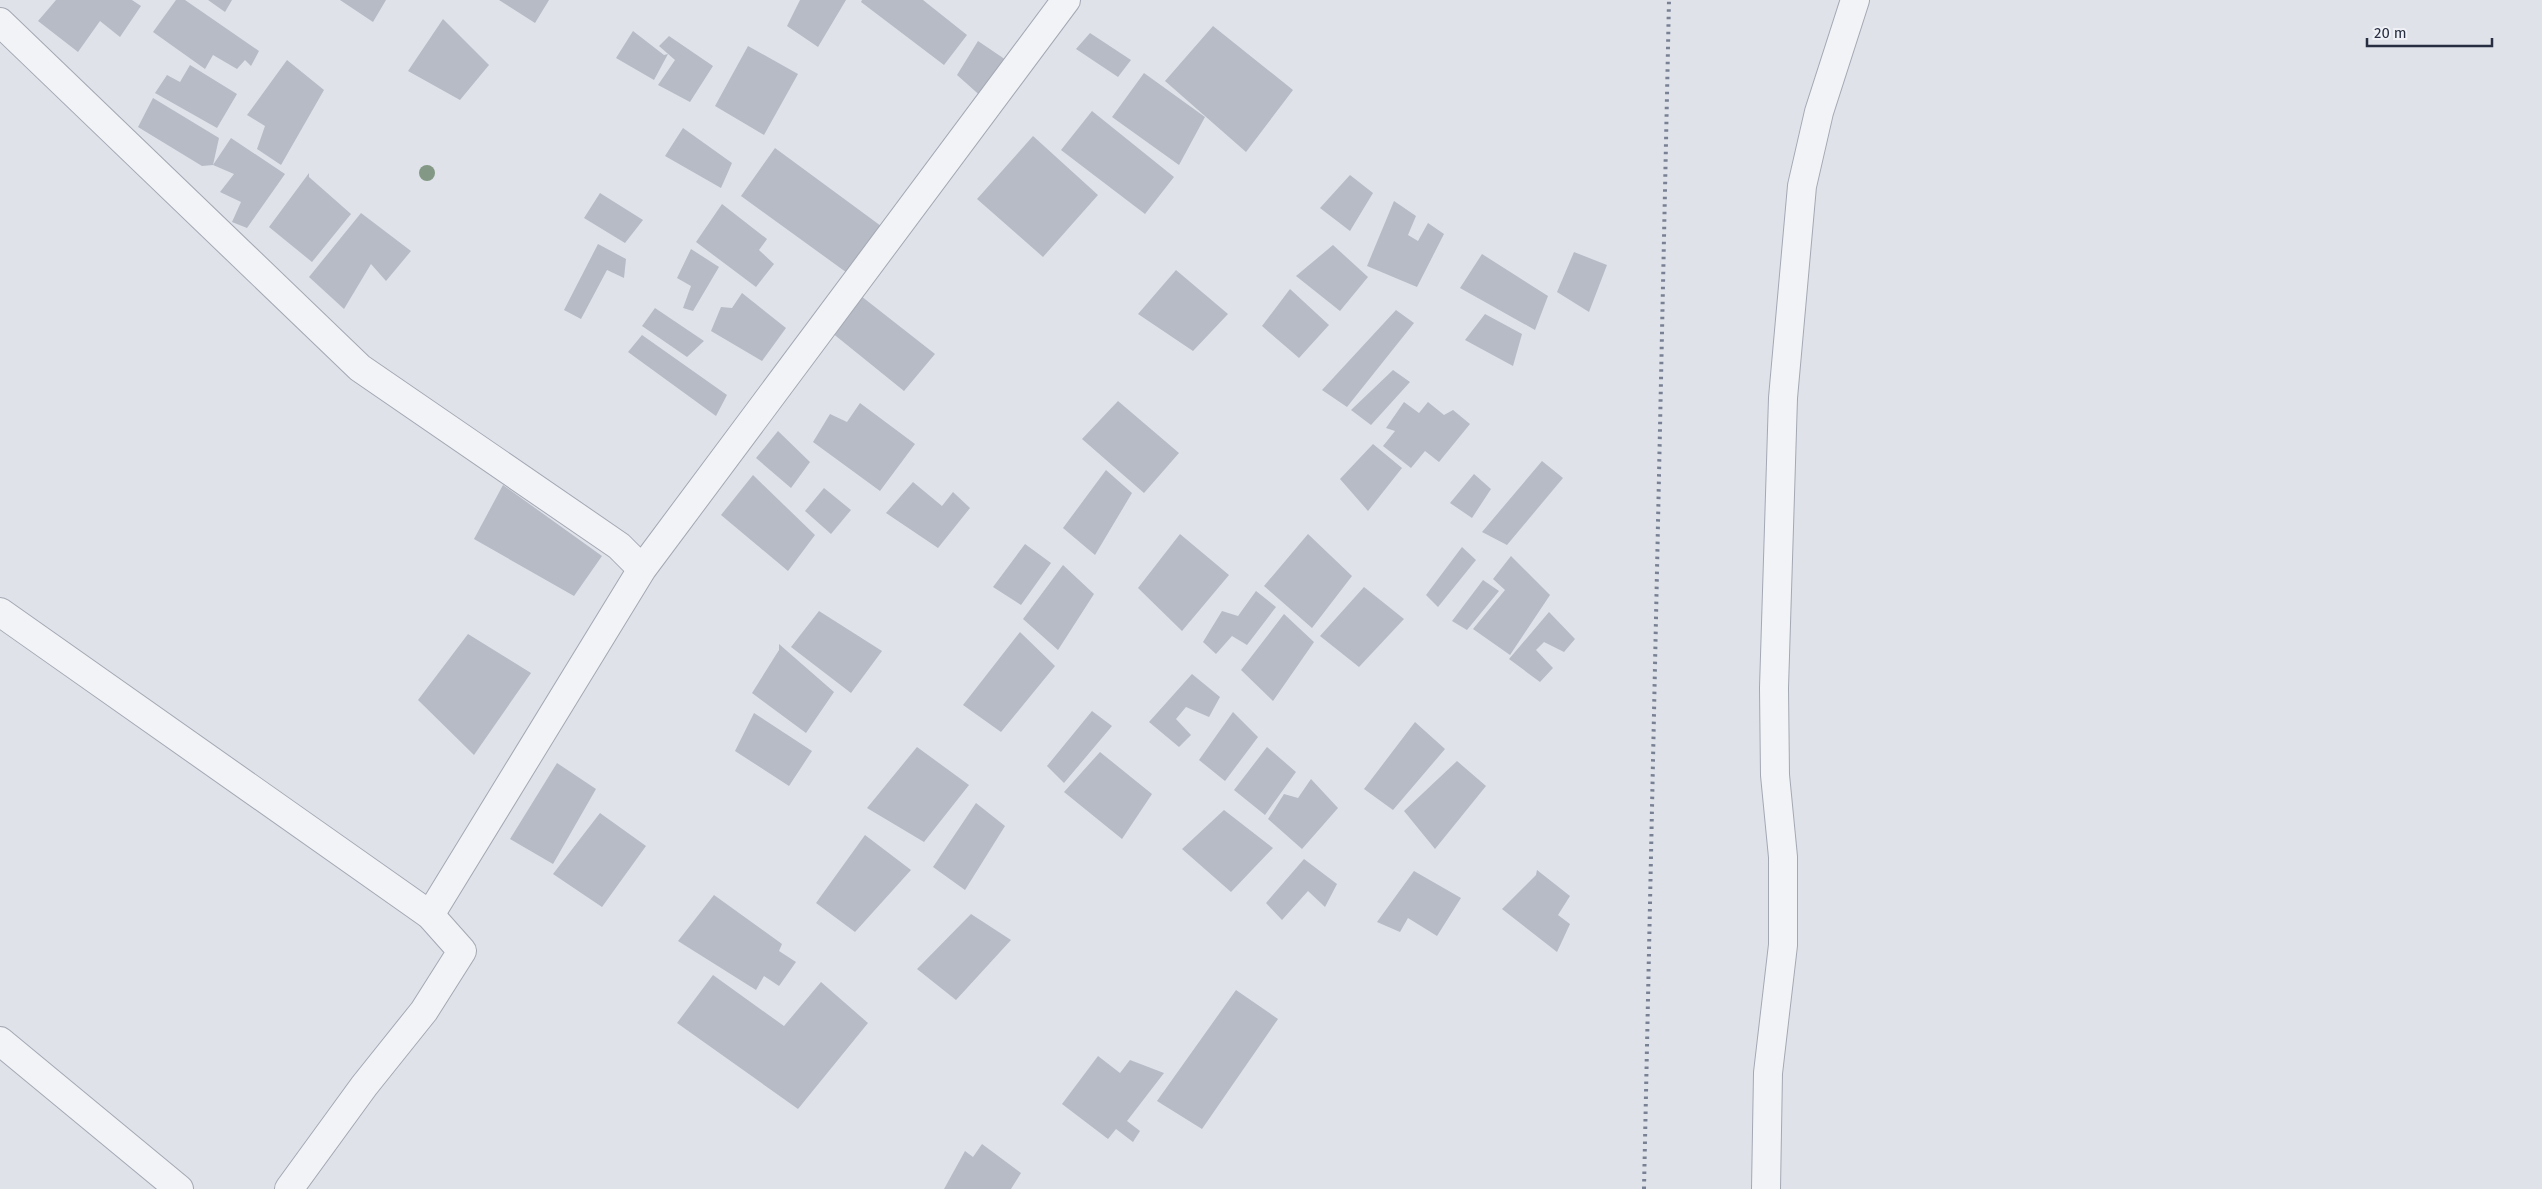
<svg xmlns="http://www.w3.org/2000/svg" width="2542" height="1189" font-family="'Fira Sans',sans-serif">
<rect width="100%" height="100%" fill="#dfe2e9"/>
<path fill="#b6bbc6" d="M56,0H132L141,6L120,37L100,21L78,52L38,21Z
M176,0H185L259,51L251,66L245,60L237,69L213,55L205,69L153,32Z
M208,0H232L225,12Z
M340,0H386L373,22Z
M499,0H549L535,23Z
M800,0H846L818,47L787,26Z
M862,0H923L967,35L944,65L861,2Z
M443,19L489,65L460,100L408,71Z
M1213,26L1293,90L1246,152L1165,81Z
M633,31L664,55L668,54L654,80L616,58Z
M1090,33L1131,60L1118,77L1076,49Z
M669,36L713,66L690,102L658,85L675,60L659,46Z
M978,41L1009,62L984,99L957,75Z
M748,46L798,74L764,135L715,106Z
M287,60L324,90L281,165L257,149L265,126L247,115Z
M190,65L237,94L217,128L155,93L167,75L180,82Z
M1144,73L1205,117L1179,165L1112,117Z
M153,98L219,138L213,165L231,138L285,174L247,228L232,222L241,202L220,192L234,174L213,165L202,166L138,127Z
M1092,111L1174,177L1145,214L1061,150Z
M683,128L732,163L721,188L665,156Z
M1033,136L1098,195L1043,257L977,199Z
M775,148L881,226L850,275L741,196Z
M309,173V177L351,214L312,262L269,227Z
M1350,175L1373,193L1350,231L1320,208Z
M600,193L643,220L625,243L584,218Z
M1394,201L1416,216L1408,235L1418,241L1428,223L1444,234L1417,287L1367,266Z
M722,204L767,239L759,250L774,264L756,287L696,242Z
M361,213L411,251L386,281L371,264L344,309L309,277Z
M598,244L626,259L624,278L607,270L581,319L564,310Z
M1333,245L1368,277L1340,311L1296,276Z
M691,249L719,267L693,311L683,308L691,286L677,278Z
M1574,252L1607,265L1589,312L1557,292Z
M1482,254L1548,296L1535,330L1460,288Z
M1176,270L1228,314L1193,351L1138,314Z
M1290,289L1329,325L1299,358L1262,326Z
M742,293L786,328L762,361L711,331L721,307L732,308Z
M861,296L935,354L904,391L831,332Z
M655,308L704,341L687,357L642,326Z
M1396,310L1414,323L1347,407L1322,390Z
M1485,314L1522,334L1513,366L1465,340Z
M642,335L727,395L716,416L628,352Z
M1393,370L1410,382L1371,425L1351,410Z
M1118,401L1179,453L1144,493L1082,439Z
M1404,402L1419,413L1428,402L1444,415L1453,410L1470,424L1439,462L1425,451L1411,468L1383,446L1395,431L1386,428Z
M860,403L915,444L880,491L813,442L830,414L847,422Z
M778,431L810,462L791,488L756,458Z
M1373,444L1402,468L1368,511L1340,479Z
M1542,461L1563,478L1507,545L1482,532Z
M1106,470L1132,493L1095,555L1063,528Z
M1474,474L1491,489L1472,518L1450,503Z
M753,475L815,535L788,571L721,515Z
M913,482L942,506L953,492L970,508L938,548L886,513Z
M503,485L602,556L574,596L474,539Z
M824,488L851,510L831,534L805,511Z
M1180,534L1229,575L1182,631L1138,588Z
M1308,534L1352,576L1312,628L1264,586Z
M1025,544L1051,563L1021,605L993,587Z
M1462,547L1476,560L1438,607L1426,595Z
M1511,556L1550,595L1510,655L1473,629L1505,590L1493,579Z
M1063,565L1094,594L1058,650L1023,619Z
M1483,580L1499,591L1467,630L1452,621Z
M1364,587L1404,619L1359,667L1320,636Z
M1256,591L1276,607L1247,645L1232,636L1216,654L1203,642L1222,611L1238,616Z
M819,611L882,651L851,693L791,647Z
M1549,612L1575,639L1564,652L1544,642L1536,650L1553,668L1540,682L1509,659Z
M1284,614L1314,642L1273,701L1241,670Z
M1020,632L1055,666L1001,732L963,705Z
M468,634L531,673L474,755L418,700Z
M779,644L834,692L806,733L752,693L779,650Z
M1192,674L1220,697L1209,717L1186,707L1176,719L1191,735L1179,747L1149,722Z
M1092,711L1112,726L1064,783L1047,766Z
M1233,712L1258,737L1225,781L1199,760Z
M754,713L812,751L789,786L735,751Z
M1415,722L1445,749L1393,810L1364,789Z
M917,747L969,785L924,842L867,808Z
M1267,747L1296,772L1265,815L1234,790Z
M1100,752L1152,794L1122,839L1064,792Z
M1457,761L1486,786L1435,849L1404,811Z
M557,763L596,789L553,864L510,839Z
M1311,779L1338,808L1302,849L1268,819L1284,794L1298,798Z
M976,803L1005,826L965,890L933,867Z
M1224,810L1273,848L1231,892L1182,849Z
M600,813L646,846L602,907L553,874Z
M865,835L911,870L855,932L816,903Z
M1304,859L1337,884L1325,907L1308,891L1282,920L1266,903Z
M1537,870L1570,896L1558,915L1570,924L1557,952L1502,909L1536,875Z
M1414,871L1461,898L1437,936L1408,918L1400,932L1377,922Z
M714,895L782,944L779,951L796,962L779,986L764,976L756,990L678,941Z
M971,914L1011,940L956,1000L917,969Z
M713,975L784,1026L821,982L868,1023L798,1109L677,1023Z
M1236,990L1278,1019L1202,1129L1157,1101Z
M1098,1056L1120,1073L1130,1060L1164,1073L1127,1121L1140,1131L1133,1142L1116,1129L1108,1139L1062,1104Z
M982,1144L1021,1173L1011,1189H944L965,1151L973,1157Z"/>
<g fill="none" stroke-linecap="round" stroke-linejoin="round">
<defs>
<path id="minor" d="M0,22L360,368L619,546L642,569
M430,915L642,569L1066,0
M0,1041L179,1189
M1766,1189L1768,1073L1783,945V857L1775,775L1774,688L1783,398L1802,186L1819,112L1855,0"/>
<path id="tertiary" d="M0,612L430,915L462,951L424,1011L364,1086L289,1189"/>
</defs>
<use href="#minor" stroke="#a4a8b3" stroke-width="30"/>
<use href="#tertiary" stroke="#a4a8b3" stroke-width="30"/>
<use href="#minor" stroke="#f2f3f7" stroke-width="28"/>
<use href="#tertiary" stroke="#f2f3f7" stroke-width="28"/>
<path stroke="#788094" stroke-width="4" stroke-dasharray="2.5 5" stroke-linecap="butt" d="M1644,1189L1669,0"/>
</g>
<circle fill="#839985" cx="427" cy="173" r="8"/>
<path d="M2367 38v8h125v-8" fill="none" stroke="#272e41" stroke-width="2.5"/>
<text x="2374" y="38" font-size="15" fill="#272e41" stroke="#eff1f7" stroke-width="4" paint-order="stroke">20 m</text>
</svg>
